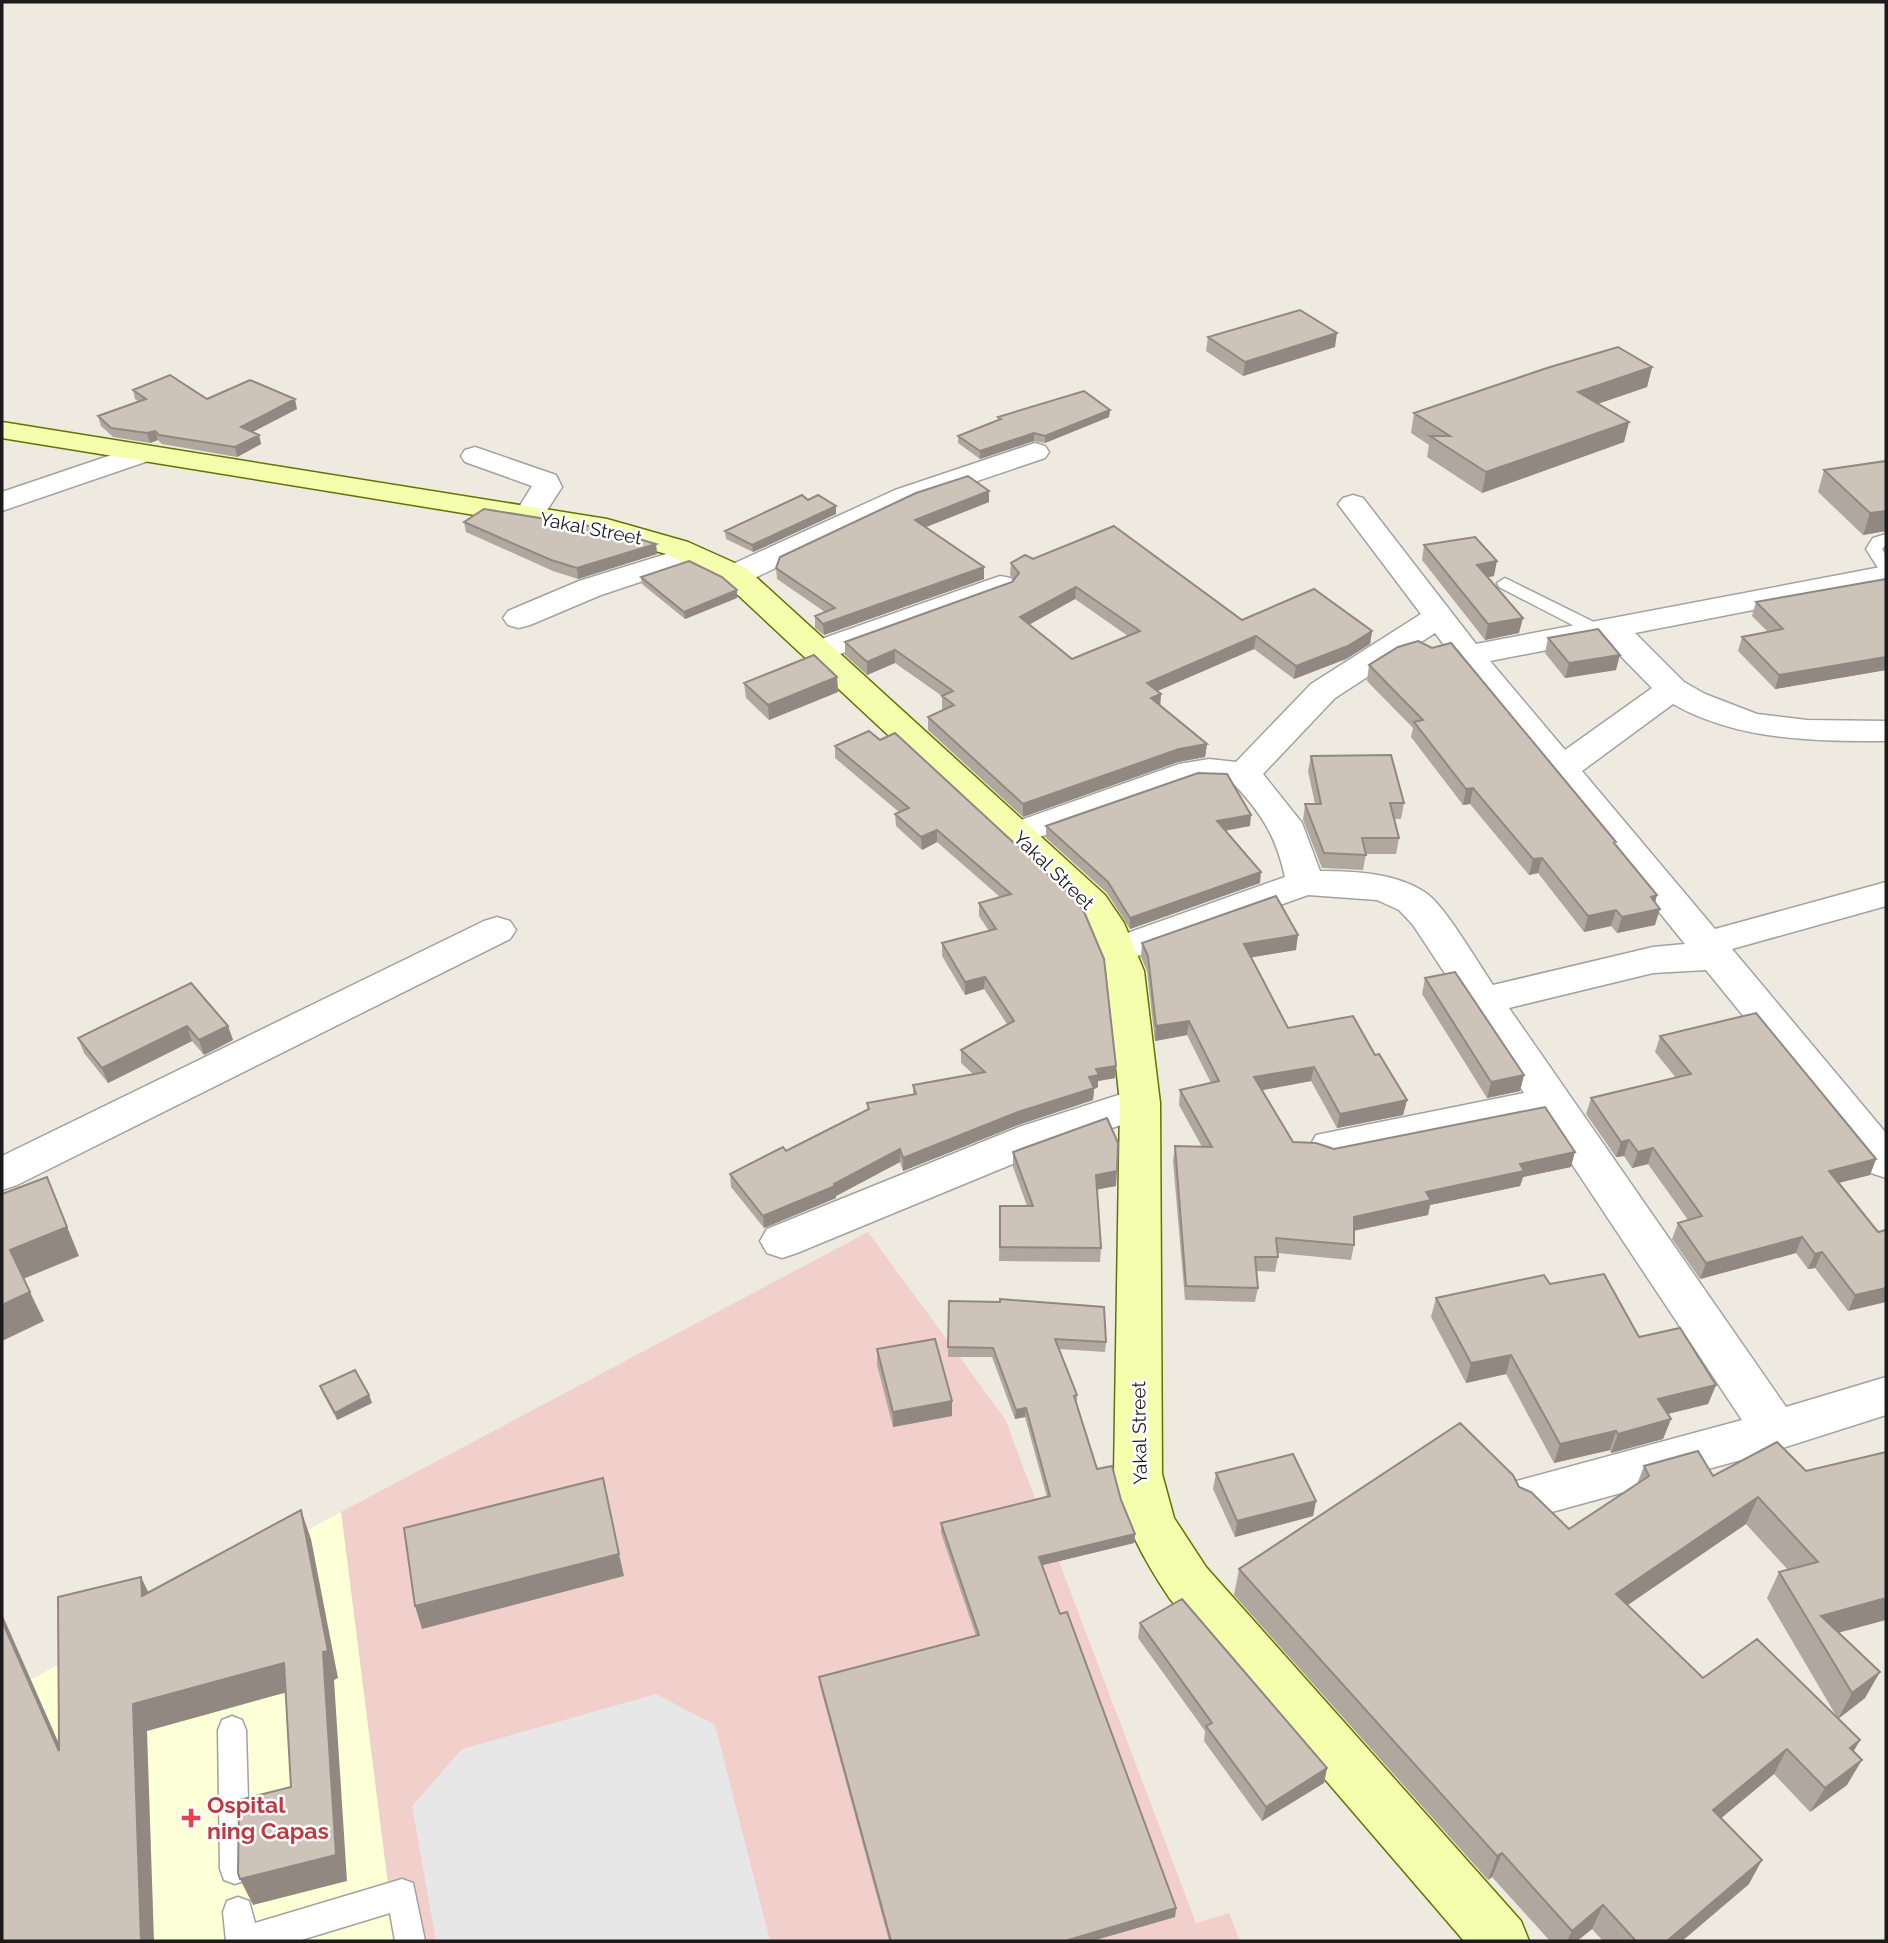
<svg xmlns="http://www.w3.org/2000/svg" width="1888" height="1943" font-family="Raleway,sans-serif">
<rect width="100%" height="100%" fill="#eeeadf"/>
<path fill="#f1d0cc" d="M868,1232L1005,1419L1196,1923L1229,1913L1240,1941H395L341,1512Z"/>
<path fill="#fdffd7" d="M341,1512L395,1941H2V1695Z"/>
<path fill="#e7e7e7" d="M656,1694L715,1725L770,1941H436L412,1806L462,1749Z"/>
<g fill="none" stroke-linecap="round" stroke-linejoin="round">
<defs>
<path id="lane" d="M1886,534V545L1882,549L1886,555V572L1880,571L1866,549L1873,538Z
M1505,578L1602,626L1605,630L1602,634H1590L1499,587L1497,583Z
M232,1716L242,1720L246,1730L250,1869L246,1880L235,1884L224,1880L220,1869L218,1730L222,1720Z
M402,1879L413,1883L425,1941H395L390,1913L298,1941H226L223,1912L227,1901L238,1897L249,1901L255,1923Z"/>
<path id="street" d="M1035,443L1045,446L1049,452L1045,458L915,502L746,582L735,584L724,582L720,575L724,568L895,490Z
M141,445L151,448L155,454L151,460L2,511V492Z
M475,447L556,475L562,487L540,521L529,524L518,521L514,515L532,486L465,462L461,456L465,450Z
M1353,495L1363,498L1476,644L1886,566V584L1635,633L1684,682L1705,694L1757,714L1807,720L1886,721V741C1814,741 1738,741 1673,704L1582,771L1715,929L1886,882V906L1732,949L1886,1133V1178L1871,1173L1706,970L1653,973L1509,1008L1786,1407L1886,1377V1415L1770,1452L1530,1518L1513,1512L1506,1497L1513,1482L1742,1420L1542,1119L1331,1161L1316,1157L1310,1146L1316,1135L1524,1093L1413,925L1399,910L1377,900L1308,895L1118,963L1105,959L1099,950L1105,941L1285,877C1276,836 1262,814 1233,783L1196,782L1017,845L1004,842L999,834L1004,826L1179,764L1209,759L1236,762L1311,684L1421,614L1338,504L1343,498ZM1435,633L1457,662L1685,944L1653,947L1493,985C1478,963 1445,906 1426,893C1397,873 1354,871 1320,871L1302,823L1263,774L1335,698ZM1604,639L1652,688L1565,750L1490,661Z
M692,546L703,549L707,555L703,561L601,595L530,625L519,628L508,625L503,618L508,611L579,581Z
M1000,576L1011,578L1016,585L1011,592L829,658L818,661L807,658L802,651L807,644Z
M497,917L510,921L516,930L510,939L17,1185L2,1190V1156L484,921Z
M1140,1088L1154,1092L1160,1103L1154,1114L1049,1149L797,1253L782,1258L767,1253L760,1241L767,1229L1019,1127Z"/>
<path id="secondary" d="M2,422L607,519L688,542L746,568L1105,895L1124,923L1144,971L1160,1103L1162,1474L1174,1518L1206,1567L1521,1921L1529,1941H1464L1170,1599C1144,1560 1122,1521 1114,1474L1120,1103L1106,971L1087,925L1079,913L724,582L666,554L604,536L2,438Z"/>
</defs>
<use href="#lane" stroke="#a2a2a2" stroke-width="3"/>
<use href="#street" stroke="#a2a2a2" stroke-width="3"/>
<use href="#secondary" stroke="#607400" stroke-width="3"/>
<use href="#lane" fill="#fff" fill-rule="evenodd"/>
<use href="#street" fill="#fff" fill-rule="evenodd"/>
<use href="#secondary" fill="#f5fead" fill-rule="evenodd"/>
</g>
<path fill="#b0a89e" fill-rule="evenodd" d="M1208,337L1335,347L1243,376L1206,351Z
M1652,367L1647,387L1598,404L1629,422L1624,442L1482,493L1427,457L1429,445L1411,433L1414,413Z
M133,390L207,399L297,409L252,432L259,435L261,444L237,457L162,444L158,440L150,443L113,437L101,426L98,416L138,401L135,399Z
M1110,410L1109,417L1045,443L1034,441L980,459L958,443V436L998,420V417Z
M1886,461V531L1863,535L1818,492L1824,470Z
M989,491V502L926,527L984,567V579L824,635L815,628V616L825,612L777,579L776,568Z
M808,500L836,506V514L753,552L726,539L725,531Z
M464,522L656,544L657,554L578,579L553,571L466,532Z
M1424,545L1494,576L1488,577L1519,633L1485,640L1422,560Z
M1033,559L1242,620L1372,631L1370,644L1346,659L1294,679L1254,649L1157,691L1161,694L1160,706L1207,744L1205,757L1178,762L1023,817L928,730V717L943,710L942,709V696L895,663L867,675L845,655V642L1012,582L1014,580L1010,575L1011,563ZM1075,599L1128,636L1072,659L1029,625Z
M641,577L737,598L685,619L642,584Z
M1886,579V670L1775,689L1738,651L1742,637L1768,632L1752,616L1756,602Z
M1548,638L1616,670L1565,678L1545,653Z
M1369,665L1615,845L1655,903V925L1617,933L1611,926L1584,932L1538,873L1529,875L1470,804L1463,805L1411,737L1413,728L1367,681Z
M837,677L838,692L769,720L746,698L744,683Z
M835,746L1078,902L1115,1078L1098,1081V1087L1094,1089L1093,1100L1018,1125L903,1171L900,1162L836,1196V1198L764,1228L731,1187L730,1174L786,1151L868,1110L867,1103L913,1095V1085L973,1074L961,1063V1050L1007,1024L984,989L965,995L942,956V943L989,931L979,916V903L1000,897L937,842L922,850L896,826L895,814L899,812L835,758Z
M1311,756L1404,803L1401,819H1394L1399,838L1396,854H1366L1363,870L1322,868L1303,820L1305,804H1315L1308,771Z
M1046,826H1250L1225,831L1260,883L1130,929L1107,893L1046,838Z
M1142,943L1296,950L1251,957L1288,1028L1375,1055L1407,1100L1403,1115L1337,1128L1311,1081L1262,1090L1293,1142L1334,1149L1571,1167L1523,1177L1520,1186L1430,1205L1428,1215L1354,1231V1245L1351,1260L1277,1253L1278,1257L1275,1272L1256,1271L1258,1288L1255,1302L1185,1300L1173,1161L1175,1146L1202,1147L1179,1105L1180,1090L1211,1083L1187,1035L1155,1041L1147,971L1141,957Z
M1425,978L1524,1075L1520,1091L1487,1098L1422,994Z
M191,983L228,1026L233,1040L204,1055L192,1041L108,1083L84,1053L78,1038Z
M1660,1036L1876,1159L1870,1175L1838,1183L1878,1232L1886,1230L1848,1311L1815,1268L1808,1269L1796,1253L1700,1279L1672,1239L1678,1223L1688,1220L1648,1164L1632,1168L1624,1156L1616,1157L1586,1114L1591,1098L1676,1078L1655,1052Z
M1013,1152L1116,1186L1097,1189L1101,1248L1100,1262L999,1261L1000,1206H1027L1013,1167Z
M1550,1284L1639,1337L1716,1385L1708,1404L1667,1414L1671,1419L1663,1439L1611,1453L1610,1450L1554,1463L1506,1374L1466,1383L1431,1317L1436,1298Z
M949,1301L1106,1342L1105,1352L1059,1349L1077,1395V1405L1097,1469L1121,1500L1135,1534L1134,1543L1042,1565L1060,1614L1176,1908L1175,1917L1092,1941H889L820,1686L819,1677L976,1636L941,1533V1523L1047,1497L1025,1417L1015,1419L992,1357H948Z
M877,1349L952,1401V1416L893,1427L877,1365Z
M320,1386L369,1395L372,1403L337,1420L323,1394Z
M1644,1466L1713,1476L1806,1471L1839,1633L1865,1698L1838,1719L1860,1740L1854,1751L1847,1785L1810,1812L1774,1774L1721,1818L1749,1884L1682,1941H1603L1592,1929L1577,1941H1550L1492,1877L1488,1880L1234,1595L1239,1569L1519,1487L1569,1529L1637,1484ZM1746,1524L1788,1570L1779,1572L1767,1598L1838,1719L1703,1678L1627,1605Z
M1216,1473L1316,1501L1313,1516L1235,1537L1213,1489Z
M1140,1623L1327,1768L1324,1783L1262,1821L1204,1741L1205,1731L1138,1638Z"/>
<path fill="#908881" d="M1337,333L1335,347L1243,376L1245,362Z
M1652,367L1647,387L1573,412L1578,392Z
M295,399L297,409L243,437L241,427Z
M1110,410L1109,417L1045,443V436Z
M1629,422L1624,442L1482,493L1486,472Z
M155,431L158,440L150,443L147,433Z
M1034,433V441L980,459V451Z
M259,435L261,444L237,457L235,447Z
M989,491V502L916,531L915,520Z
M836,506V514L753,552L752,545Z
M1886,511V531L1863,535L1870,513Z
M656,544L657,554L578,579L577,568Z
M1497,561L1494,576L1474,580L1477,565Z
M984,567V579L824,635L823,624Z
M1076,587L1075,599L1019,630L1020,617Z
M737,590V598L685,619L684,612Z
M1523,618L1519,633L1485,640L1488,624Z
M1372,631L1370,644L1346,659L1294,679L1296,666Z
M1256,636L1254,649L1146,696L1147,683Z
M895,650V663L867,675V662Z
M1620,655L1616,670L1565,678L1569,663Z
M1886,657V670L1775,689L1779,675Z
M837,677L838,692L769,720L768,705Z
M1161,694L1160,707L1151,698Z
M1207,744L1205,757L1178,762L1023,817V804L1179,749Z
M1473,788L1470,804L1463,805L1466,789Z
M1251,815L1250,826L1215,832L1217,821Z
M937,830V842L922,850L921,837Z
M1542,858L1538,873L1529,875L1533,859Z
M1261,872L1260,883L1130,929V918Z
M1657,895L1653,911L1660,909L1655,925L1617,933L1622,917L1651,897Z
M1616,910L1611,926L1584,932L1588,916Z
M1298,935L1296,950L1242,959L1244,944Z
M985,977L984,989L965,995V982Z
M1189,1021L1187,1035L1155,1041L1156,1026Z
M187,1026L192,1041L108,1083L102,1068Z
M228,1026L233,1040L204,1055L199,1040Z
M1116,1066L1115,1078L1098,1081V1087L1094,1089L1093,1100L1018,1125L903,1171V1158L1089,1077L1096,1069Z
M1314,1067L1311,1081L1252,1092L1254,1077Z
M1524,1075L1520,1091L1487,1098L1491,1082Z
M1407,1100L1403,1115L1337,1128L1340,1114Z
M1629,1140L1624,1156L1616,1157L1621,1142Z
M1653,1148L1648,1164L1632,1168L1638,1152Z
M900,1149V1162L836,1196V1198L764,1228L763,1216L834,1184Z
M1575,1152L1571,1167L1523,1177L1520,1186L1430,1205L1428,1215L1351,1231L1354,1217L1426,1192L1520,1164Z
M1876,1159L1870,1175L1822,1187L1829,1171Z
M1117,1171L1116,1186L1095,1190L1096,1175Z
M47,1177L79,1256L23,1279L10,1250Z
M1802,1237L1796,1253L1700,1279L1706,1263Z
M1822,1252L1815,1268L1808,1269L1815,1254Z
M1886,1288V1302L1848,1311L1855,1295Z
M30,1292L44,1321L2,1341V1305Z
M1511,1355L1506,1374L1466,1383L1471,1363Z
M1716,1385L1708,1404L1651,1418L1658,1399Z
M369,1395L372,1403L337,1420L335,1413Z
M952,1401V1416L893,1427V1412Z
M1026,1408L1025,1417L1015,1419L1016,1410Z
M1671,1419L1663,1439L1611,1453L1618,1434Z
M1616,1431L1610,1450L1554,1463L1560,1444Z
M1758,1497L1746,1524L1606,1620L1616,1594Z
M1316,1501L1313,1516L1235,1537L1237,1521Z
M301,1510L311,1539L338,1678L334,1680L347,1881L253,1905L240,1879L336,1855Z
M1135,1534L1134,1543L1039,1566V1557Z
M619,1554L624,1576L422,1629L415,1606Z
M141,1577L154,1604L142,1596Z
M1886,1598V1620L1819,1638L1821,1616Z
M2,1614L74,1778L59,1751L2,1621Z
M284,1663L295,1690L147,1731L154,1941H141L133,1704Z
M1880,1672L1865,1698L1838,1719L1852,1693Z
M1860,1740L1845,1765L1850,1748Z
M1787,1749L1774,1774L1701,1835L1713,1810Z
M1862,1760L1847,1785L1810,1812L1825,1788Z
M1327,1768L1324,1783L1262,1821L1266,1807Z
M1502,1853L1492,1877L1488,1880L1497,1856Z
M1762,1860L1749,1884L1682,1941H1667Z
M1603,1905L1592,1929L1577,1941H1567L1572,1931Z
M1176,1908L1175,1917L1092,1941H1065Z"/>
<path fill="#cdc3b8" stroke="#908881" stroke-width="2" fill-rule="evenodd" d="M1300,310L1337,333L1245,362L1208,337Z
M1618,347L1652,367L1578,392L1629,422L1486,472L1430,436H1450L1414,413L1547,368Z
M170,375L207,399L250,380L295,399L241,427L259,435L235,447L159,435L155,431L147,433L111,428L98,416L146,399L133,390Z
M1084,391L1110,410L1045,436L1034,433L980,451L958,436L1001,419L998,417Z
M1886,461V511L1870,513L1824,470Z
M968,476L989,491L915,520L984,567L823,624L815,616L835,608L776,568L780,557L916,493Z
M802,495L808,500L818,495L836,506L752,545L725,531Z
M484,509L602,528L656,544L577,568L551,560L464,522Z
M1114,526L1242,620L1314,589L1372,631L1348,646L1296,666L1256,636L1147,683L1161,694L1151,698L1207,744L1179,749L1023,804L928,717L954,705L942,696L953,691L895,650L867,662L845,642L1012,582L1019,573L1011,563L1025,555L1033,559ZM1076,587L1140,631L1072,659L1020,617Z
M1475,537L1497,561L1477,565L1523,618L1488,624L1424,545Z
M689,561L722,577L737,590L684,612L641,577Z
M1886,579V657L1779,675L1742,637L1783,629L1756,602Z
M1598,629L1620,655L1569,663L1548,638Z
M1418,641L1432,648L1451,643L1616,842L1614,843L1657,895L1651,897L1660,909L1622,917L1616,910L1588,916L1542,858L1533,859L1473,788L1466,789L1414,722L1423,720L1369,665L1398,647Z
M814,655L837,677L768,705L744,683Z
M869,731L880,740L895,733L1078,902L1085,914L1104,959L1116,1066L1096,1069L1099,1075L1089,1077L1094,1088L1018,1112L903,1158L900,1149L834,1184L835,1186L763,1216L730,1174L783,1147L786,1151L869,1109L867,1103L916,1094L913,1085L985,1072L961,1050L1014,1021L985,977L965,982L942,943L996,929L979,903L1011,894L937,830L921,837L895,814L909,808L835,746Z
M1391,755L1404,803H1390L1399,838H1362L1366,855L1324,853L1305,804H1321L1311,756Z
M1198,773L1227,774L1251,815L1217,821L1261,872L1130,918L1108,882L1046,826Z
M1276,896L1298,935L1244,944L1288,1028L1353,1016L1375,1055L1379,1054L1407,1100L1340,1114L1314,1067L1254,1077L1293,1142L1316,1143L1334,1149L1545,1107L1575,1152L1520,1164L1524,1171L1426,1192L1431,1200L1354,1217V1245L1276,1238L1278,1257H1255L1258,1288L1186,1286L1175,1146L1212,1147L1180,1090L1219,1081L1189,1021L1156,1026L1148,956L1142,943Z
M1455,972L1524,1075L1491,1082L1425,978Z
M191,983L228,1026L199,1040L187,1026L102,1068L78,1038Z
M1756,1013L1876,1159L1829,1171L1878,1232L1886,1230V1288L1855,1295L1822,1252L1815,1254L1802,1237L1706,1263L1678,1223L1702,1216L1653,1148L1638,1152L1629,1140L1621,1142L1591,1098L1691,1074L1660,1036Z
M1107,1118L1118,1143L1117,1171L1096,1175L1101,1248L1000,1247V1206H1033L1013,1152Z
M47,1177L67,1227L10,1250L30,1292L2,1305V1194Z
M1604,1274L1639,1337L1680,1328L1716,1385L1658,1399L1671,1419L1618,1434L1616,1431L1560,1444L1511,1355L1471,1363L1436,1298L1544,1275L1550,1284Z
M1000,1299L1104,1307L1106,1342L1055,1339L1077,1395L1074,1396L1097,1469L1112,1466L1121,1500L1135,1534L1039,1557L1060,1614L1067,1612L1176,1908L1065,1941H891L819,1677L979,1635L941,1523L1050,1496L1026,1408L1016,1410L993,1348L948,1347L949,1301L1000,1302Z
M935,1339L952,1401L893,1412L877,1349Z
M355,1370L369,1395L335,1413L320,1386Z
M1460,1423L1513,1475L1519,1487L1531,1492L1569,1529L1649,1476L1644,1466L1698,1451L1713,1476L1777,1442L1806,1471L1886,1452V1598L1821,1616L1880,1672L1852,1693L1779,1572L1818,1562L1758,1497L1616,1594L1703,1678L1757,1639L1860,1740L1850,1748L1862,1760L1825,1788L1787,1749L1713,1810L1762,1860L1667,1941H1636L1603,1905L1572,1931L1502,1853L1497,1856L1239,1569Z
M1293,1454L1316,1501L1237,1521L1216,1473Z
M603,1478L619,1554L415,1606L404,1528Z
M301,1510L328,1651L323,1652L336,1855L240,1879L238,1873L239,1800L291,1787L284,1663L133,1704L141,1941H2V1621L59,1751L58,1597L141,1577L142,1596Z
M1182,1599L1327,1768L1266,1807L1206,1726L1212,1723L1140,1623Z"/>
<path fill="#e0444e" stroke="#fff" stroke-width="2.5" d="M187.5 1807.5h7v7h7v7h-7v7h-7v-7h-7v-7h7z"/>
<g text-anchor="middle" stroke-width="5" stroke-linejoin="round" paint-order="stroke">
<g font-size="19" fill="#1b1b1b" stroke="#fff">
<text transform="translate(591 528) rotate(11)" y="7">Yakal Street</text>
<text transform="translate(1054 870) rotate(44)" y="7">Yakal Street</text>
<text transform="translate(1139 1433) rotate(-91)" y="7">Yakal Street</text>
</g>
<g font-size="23" font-weight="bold" fill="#be3a42" stroke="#fff" text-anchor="start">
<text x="207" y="1813">Ospital<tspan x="207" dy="26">ning Capas</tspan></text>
</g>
</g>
<rect width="1888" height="1943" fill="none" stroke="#1b1b1b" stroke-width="7"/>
</svg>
